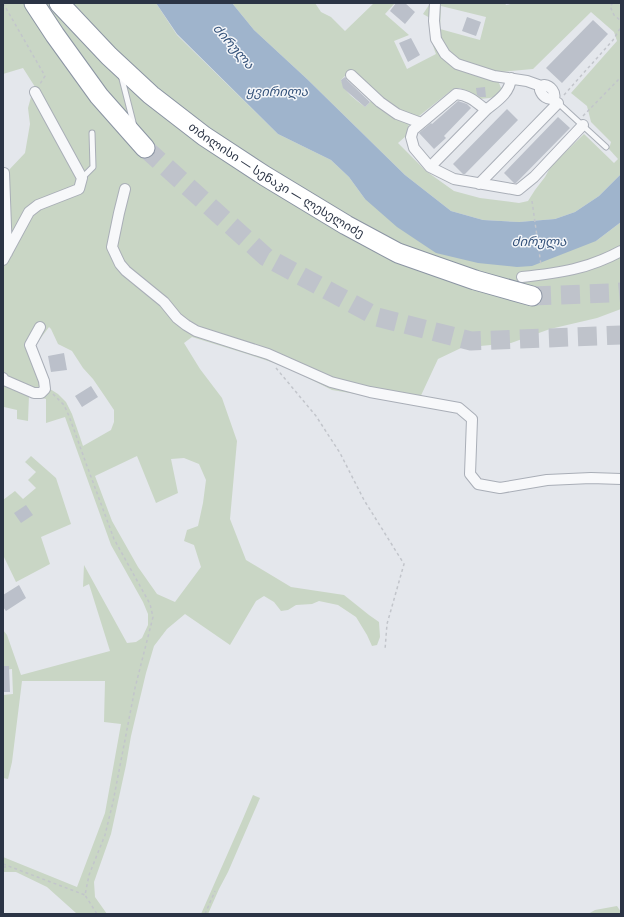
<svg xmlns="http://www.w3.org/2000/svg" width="624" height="917" font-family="'Noto Sans','Noto Sans Georgian',sans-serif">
<rect width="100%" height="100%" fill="#e4e7ec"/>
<path fill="#c9d6c5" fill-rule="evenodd" d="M3,3H156L177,35L278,134L331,160L349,177L365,199L596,241L621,222V309L597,318L550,329L511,343L461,348L438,359L417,404L332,390L286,367L247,354L192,337L184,343L200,369L222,398L237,441L230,519L246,560L291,587L344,595L369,615L379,622L380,637L377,645L372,646L367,635L356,617L338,605L319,601L312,604L296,605L288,610L281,611L274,602L264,596L256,601L230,645L185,614L167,629L154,646L146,673L131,736L126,765L111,834L94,882L95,897L107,914H75L76,913L47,887L16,872H3V857L77,887L105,813L121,724L104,722L105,681H22L12,762L8,779L3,778V695L13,694L12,669L3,670V630L7,635L21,675L110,651L89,584L83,587L84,565L127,643L136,642L142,638L148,625V614L143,602L111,545L65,417L46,423V399L29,395L28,421L17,419V410L4,407L3,409V173L7,172L25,153L30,124L28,108L31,97L37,90L23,68L3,74ZM49,327L51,329L58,344L72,351L83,368L93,379L106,398L114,410V422L111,430L83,446L72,414L66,402L58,394L50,389L34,347ZM137,456L156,503L178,493L171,459L184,458L199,464L206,480L203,503L198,526L187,530L184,541L194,545L201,567L175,602L157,594L138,567L112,521L95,476Z
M232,3H315L321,12L331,17L345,31L374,3H395L385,14L409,35L394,41L407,69L436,54C431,40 429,33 430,18L423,14L429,5V3H505L506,5L516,3H621V174L599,196L575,212L555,219L519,222L483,220L451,211L405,175L307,79L254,30ZM441,6L486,17L480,40L440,29ZM591,12L614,32L617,41L571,93L587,106L591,122L611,142L609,149L618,159L614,163L584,134L551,166L545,177L535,190L528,201L519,203L480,198L454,191L426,171L398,143L406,136L409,124L453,89L460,88L470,93L479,99L490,98L498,95L501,88L499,83L501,72L533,69ZM348,75L372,100L365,107C355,99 345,93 341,80L345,76Z
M31,456L56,478L71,524L41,537L50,564L16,582L3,555V500L15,491L23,499L36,488L28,480L36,472L25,462Z
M253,795L260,798L228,872L219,889L208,914H201L242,821Z
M617,906L621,912V914H588L595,910Z"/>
<path fill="#9fb4cc" d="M156,3H232L254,30L307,79L405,175L451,211L483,220L519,222L555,219L575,212L599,196L621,174V222L596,241L532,266L517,267L478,263L436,253L397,227L365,199L349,177L331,160L278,134L177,34Z"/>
<path fill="#bbc0ca" d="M396,3H405L415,12L405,24L390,11Z
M467,17L481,22L476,36L462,31Z
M593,20L608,34L562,83L546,68Z
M411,38L420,55L408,62L399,43Z
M345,77L347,80L370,102L365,107L343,88L341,80Z
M485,87L486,97H480L477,95L476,88Z
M458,101L467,104L471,108L444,136L446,138L434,149L419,133L431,123L432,124Z
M507,109L518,120L465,174H463L453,164Z
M558,117L570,128L516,183H514L504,173Z
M64,353L67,370L51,372L48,356Z
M91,386L98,397L82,407L75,396Z
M26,505L33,515L21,523L14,513Z
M19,585L26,598L6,611L3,607V595Z
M3,666H9L10,692H3Z"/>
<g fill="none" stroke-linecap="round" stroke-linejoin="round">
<path stroke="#bfc3cb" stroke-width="19" stroke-dasharray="19 10" stroke-linecap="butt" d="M145,148L266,257L377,317L471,341L621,335
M532,296L611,293L621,292"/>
<defs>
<path id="lane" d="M121,75L134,126
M557,102L606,147
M82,178L93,167L92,133"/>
<path id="street" d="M435,3L434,21L436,39L445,54L457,64L494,76L527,81L541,86
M351,75L380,102L397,114L421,123
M511,78C510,93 497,101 486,110C476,102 469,95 456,94L413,130L411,137L414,148L430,167L454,179L518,190L534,177L583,125
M544,85C551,86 556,92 554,99C547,100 542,96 540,90L541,86Z
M430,167L486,110
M4,173L7,253
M479,184L558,103
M125,189L119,213L112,247L120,264L126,271L164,302L177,318L186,325L196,331L268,354L331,382L370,392L459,408L472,419L470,474L478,484L500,488L547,480L591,478L621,479
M3,260L29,212L38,205L79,189L82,178L35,92
M522,277C559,273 588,269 621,251
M3,378L4,380L34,393H41L45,389L44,381L30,345L40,327"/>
<g id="highway">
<path d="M34,3L55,35L99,96L145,148"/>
<path id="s1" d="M59,3L109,56L151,95L204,136L265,176L346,225L398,253L475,280L532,296"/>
</g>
</defs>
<use href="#lane" stroke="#a9aeb7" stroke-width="7"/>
<use href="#street" stroke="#a9aeb7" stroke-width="12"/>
<use href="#highway" stroke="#8b94a3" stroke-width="21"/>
<path stroke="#c2c5cb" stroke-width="1.5" stroke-dasharray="3 3" stroke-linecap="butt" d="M3,3L45,76L40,84
M613,3L610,6L614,15L621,21
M564,95L613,40L621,27
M583,116L621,77
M532,201L541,265
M276,368L316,416L340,453L364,500L404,564L387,624L385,650
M53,394L64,405L69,416L87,466L114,539L150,604L153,617L135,688L113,802L105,835L89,875L85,895L97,914
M3,864L85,895
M3,867H9
M205,914L215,891"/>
<use href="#lane" stroke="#f7f8fa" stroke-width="5"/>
<use href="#street" stroke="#f7f8fa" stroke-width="10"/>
<use href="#highway" stroke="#fff" stroke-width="19"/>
</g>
<g text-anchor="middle" stroke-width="3" stroke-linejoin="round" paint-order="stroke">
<g font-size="12" fill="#2b3445" stroke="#f4f6f9">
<text dy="4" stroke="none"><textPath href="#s1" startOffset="282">თბილისი — სენაკი — ლესელიძე</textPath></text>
</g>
<g font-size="13" font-style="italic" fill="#34527a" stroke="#f4f6f9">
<text transform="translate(234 46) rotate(49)" y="5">ძირულა</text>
<text x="277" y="96">ყვირილა</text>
<text x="539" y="246">ძირულა</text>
</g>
</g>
<rect width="624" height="917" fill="none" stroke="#2b3445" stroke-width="8"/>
</svg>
